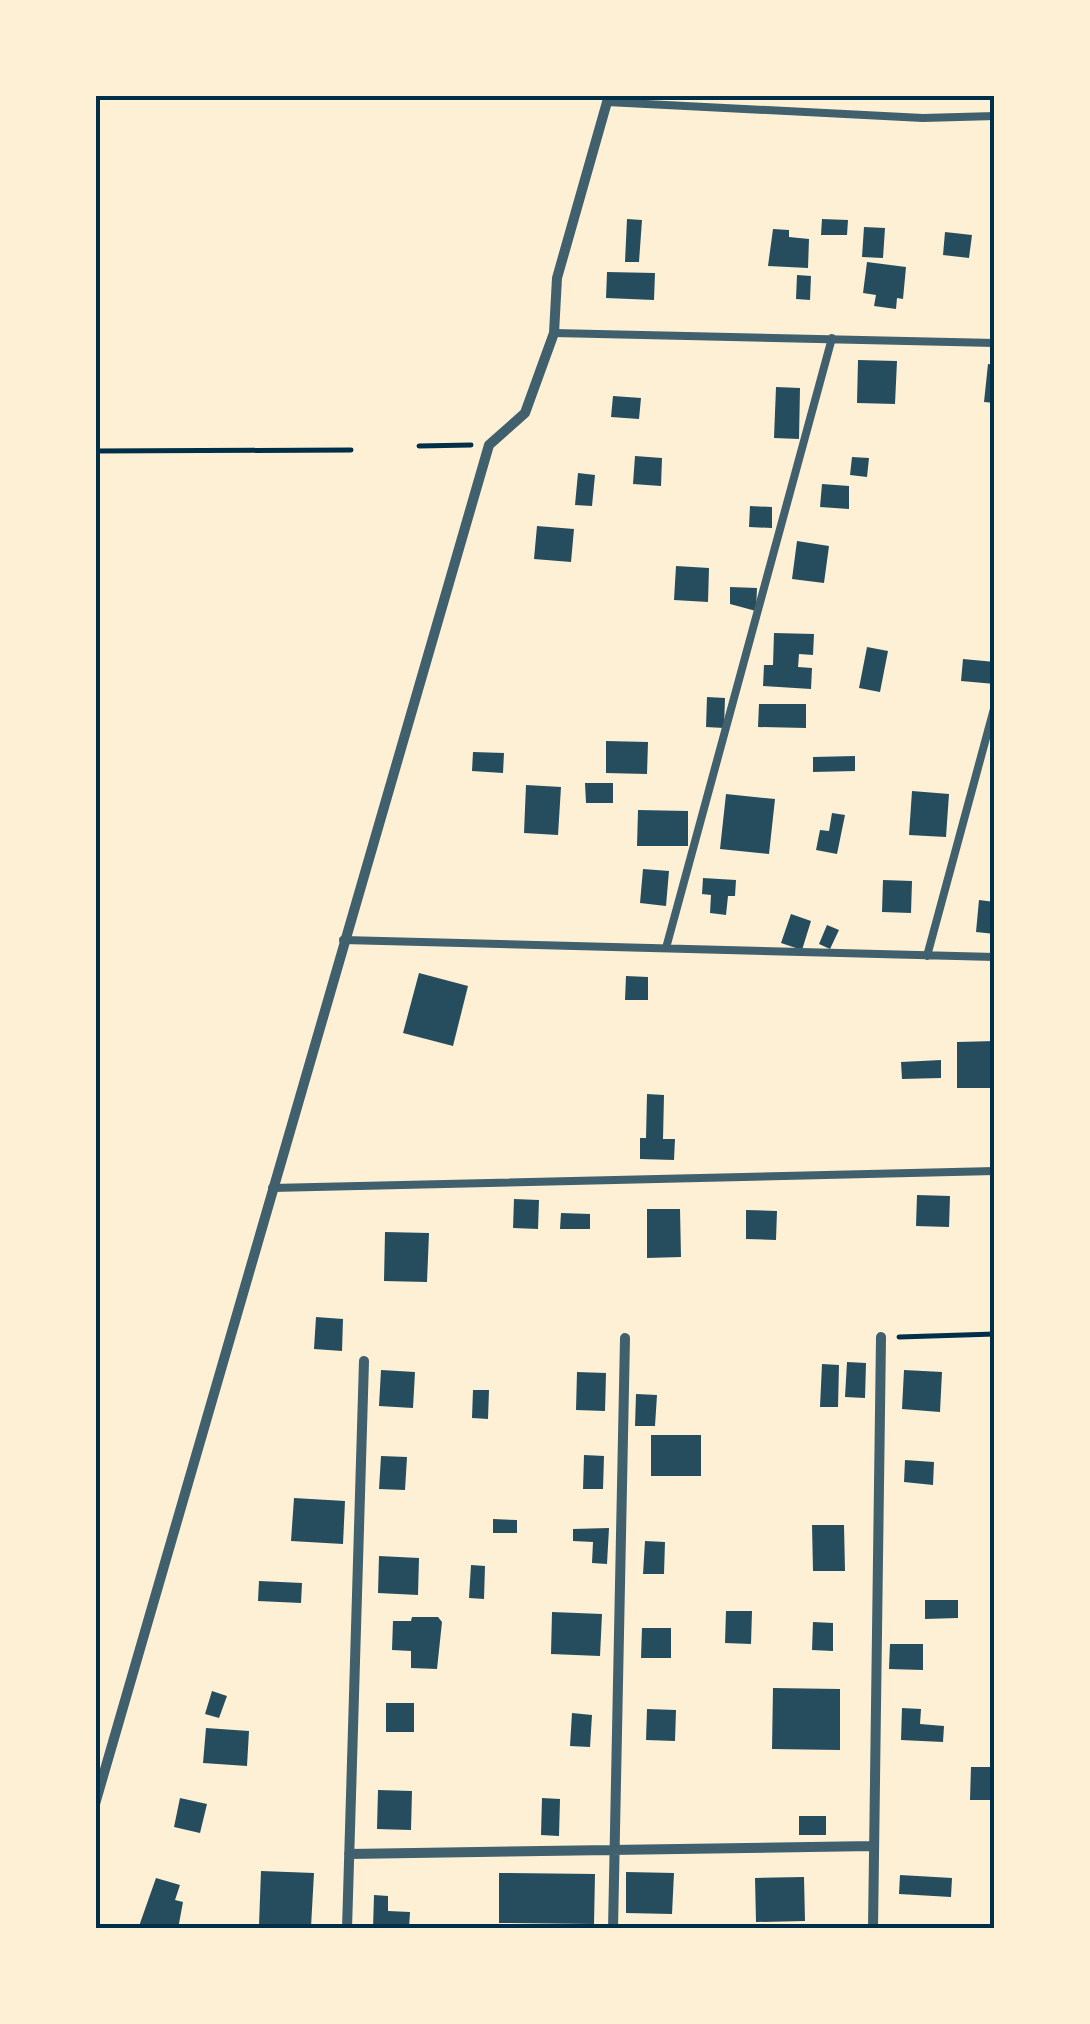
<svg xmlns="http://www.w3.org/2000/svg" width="1090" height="2024" font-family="'Open Sans',sans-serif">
<rect width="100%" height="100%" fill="#fdf0d5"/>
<path fill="#264d5e" d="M627,219L642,220L639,262H625Z
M822,219L848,220L847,235H821Z
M864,227L885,228L883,258L862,257Z
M773,229L789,230V237L809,239L808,268L768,266Z
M945,232L972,235L969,258L943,255Z
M867,262L906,267L903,299L897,298L896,309L874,306L876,295L863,293Z
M607,272L655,273L654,300L606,298Z
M797,275L811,276L810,300L796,299Z
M858,360L897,361L895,404L857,403Z
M988,364L995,365V403L984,402Z
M776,387L800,388L799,439L774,438Z
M613,396L641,398L639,419L611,417Z
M635,456L662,458L661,486L633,484Z
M852,457L869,458L867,477L850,475Z
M578,473L595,475L592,506L575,505Z
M822,484L849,486V509L820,507Z
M750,506L772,507V528L749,527Z
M537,526L574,529L571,562L534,559Z
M797,541L829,546L824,583L792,579Z
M676,566L709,568L708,602L674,600Z
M730,587L757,588L756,611L730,604Z
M774,633L814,634L813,655L799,654L798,667L812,668L811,689L763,686L764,665H773Z
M867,647L888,651L880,692L859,688Z
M963,659L995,662V684L961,681Z
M707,697L725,698L724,728L706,727Z
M759,704H806V728L758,727Z
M606,741L648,742L647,774L606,773Z
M473,752L504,753L503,773L472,771Z
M855,756V771L813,772V757Z
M585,783H613V803H586Z
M526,785L561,787L558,835L524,833Z
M912,791L949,794L946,837L909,835Z
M726,794L775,799L769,854L720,849Z
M638,810L688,811V846H637Z
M832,813L845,815L837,854L816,850L820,830L829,831Z
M643,869L669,871L666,906L640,903Z
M703,878L736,880L735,896H728L726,915L710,913L711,895L702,894Z
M883,880L912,881L911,913L882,912Z
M979,900L995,902V934L976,932Z
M791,914L811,921L802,950L781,943Z
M827,925L839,930L830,949L819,944Z
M419,973L468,986L453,1046L403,1033Z
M626,976L648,977V1000H625Z
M995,1041V1088H957V1042Z
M941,1060V1078L902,1079L901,1062Z
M647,1094L664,1095L663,1139H675L674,1160L640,1159V1138H646Z
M917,1195L950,1196L949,1227L916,1226Z
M514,1199L539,1200L538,1229L513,1228Z
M647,1209H680L681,1257L647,1258Z
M746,1210L777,1211L776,1240L746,1239Z
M561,1213L590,1214V1229H560Z
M385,1232L429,1233L427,1282L384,1281Z
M316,1317L343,1319L342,1351L314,1349Z
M847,1362L866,1363L865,1398L845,1397Z
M822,1364L839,1365L838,1407H820Z
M381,1370L415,1372L413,1408L379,1406Z
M904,1370L942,1372L940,1412L902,1409Z
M577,1372L606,1373L605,1411L576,1410Z
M473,1390H489L488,1419L472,1418Z
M636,1394L657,1395L655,1426H635Z
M651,1435H701V1476H651Z
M584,1455L604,1456L603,1489H583Z
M381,1456L407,1457L405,1490L379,1489Z
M905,1460L934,1462L933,1485L904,1482Z
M294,1498L345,1501L343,1544L291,1541Z
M493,1519L517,1520V1533H493Z
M812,1525H844L845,1571H813Z
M609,1528L607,1564L592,1563L593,1542L573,1541V1529Z
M645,1541L665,1542L664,1574H643Z
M379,1556L419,1558L418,1595L378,1593Z
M471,1565L485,1566L484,1599L469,1598Z
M259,1581L302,1583L301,1603L258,1601Z
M925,1600H958V1618L925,1619Z
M726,1611H752L751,1644L725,1643Z
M552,1612L602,1614L600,1656L551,1654Z
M412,1617H438L442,1622L437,1669L411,1668V1651L392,1650L393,1621H411Z
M813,1622L833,1623V1651L812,1650Z
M642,1628H671V1658H641Z
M890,1644H923V1670L889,1669Z
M773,1688L840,1689V1750L772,1749Z
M212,1691L227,1696L219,1718L205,1714Z
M386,1703H414V1732H386Z
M902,1708L921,1709L920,1724L944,1726L943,1742L901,1740Z
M647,1709L676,1710L675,1741L646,1740Z
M572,1713L592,1715L590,1747L570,1746Z
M206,1728L249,1731L247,1766L203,1763Z
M971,1767H992L991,1800H970Z
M378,1790L412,1791L411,1830L377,1829Z
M180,1798L207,1804L200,1833L174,1827Z
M542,1798L560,1799L559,1836L541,1835Z
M799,1816H826V1835H799Z
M261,1871L314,1873L311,1927L259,1925Z
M626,1872L674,1873L672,1914L626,1913Z
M499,1873L595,1874L594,1924L499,1923Z
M900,1875L952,1878L951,1897L899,1894Z
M804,1877L805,1921L756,1922L755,1878Z
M156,1878L180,1885L175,1900L183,1902L178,1929H138Z
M374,1895L388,1896V1911L410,1912L409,1929H373Z"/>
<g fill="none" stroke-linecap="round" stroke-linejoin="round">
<path stroke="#003049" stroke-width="5" d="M419,446L471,445
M95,451L351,450
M899,1337L995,1334"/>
<path stroke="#3f606c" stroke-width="8" d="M607,102L923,118L995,116
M554,333L995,343
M343,940L995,957
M666,948L832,338
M927,956L995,705
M272,1188L995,1171"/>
<path stroke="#3f606c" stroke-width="10" d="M95,1804L489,445L525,413L554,333L557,278L609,95
M349,1854L874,1846
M347,1929L364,1361
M613,1929L625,1338
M873,1929L881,1337"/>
</g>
<rect width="1090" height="2024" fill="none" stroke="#fdf0d5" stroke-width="195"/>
<rect x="98" y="98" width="894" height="1828" fill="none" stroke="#003049" stroke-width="4"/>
</svg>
